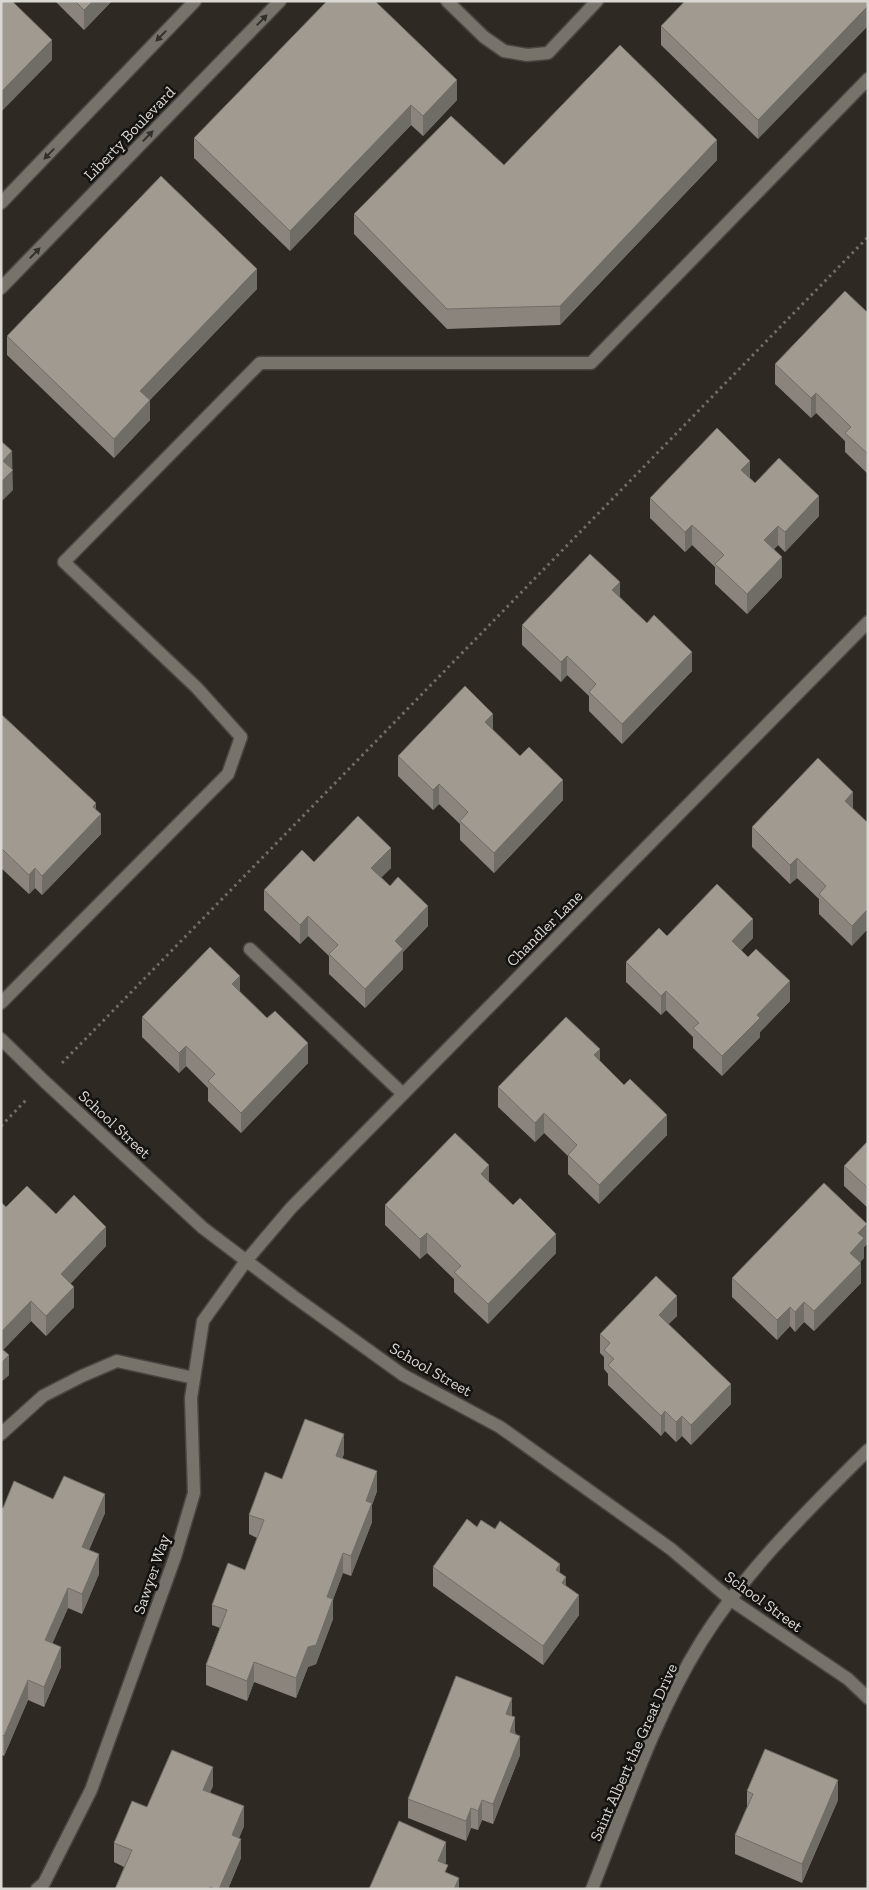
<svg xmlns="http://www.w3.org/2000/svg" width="869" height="1890" font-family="'Zilla Slab',serif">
<rect width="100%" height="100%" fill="#2e2a23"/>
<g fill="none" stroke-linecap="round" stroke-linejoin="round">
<defs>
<path id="service" d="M250,949L403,1094
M1,1003L228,774L241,737L197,688L64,562L260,363H591L868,79
M1,1434L43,1396L82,1376L117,1361L194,1378"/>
<path id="minor" d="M447,1L484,37L504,51L527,55L548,53L597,1
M1,203L195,1
M1,288L280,1
M1,1039L44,1081L203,1228L293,1296L403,1375L500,1427L671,1549L731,1600L848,1679L868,1698
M37,1889L44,1883L91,1790L175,1557L194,1493L191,1398L203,1321L246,1261L291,1208L868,622
M592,1889C625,1806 654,1718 701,1642C746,1570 808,1510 868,1450"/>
</defs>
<use href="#service" stroke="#4a4540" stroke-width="15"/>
<use href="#minor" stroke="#4a4540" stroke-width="15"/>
<path stroke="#716d67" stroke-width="3" stroke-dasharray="2.5 4" stroke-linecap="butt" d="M62,1063L868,237
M1,1126L28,1098"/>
<use href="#service" stroke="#77726a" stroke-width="12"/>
<use href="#minor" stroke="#77726a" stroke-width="12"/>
</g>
<path fill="#8a847d" d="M55,1H112L84,30Z
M868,1L758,139L661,45V26Z
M457,80V100L423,136L411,125L290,251L194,158V138Z
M717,160L560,325L447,329L354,234V214L504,165Z
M257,289L150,400V420L114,458L7,355V336Z
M868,313V474L845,452V441L816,413L811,418L775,384V364Z
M750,479L755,483L819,516L785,552L778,545L774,549L782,577L747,614L715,584V567L692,545L685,552L650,518V498Z
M620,597L692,671L622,744L589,711V696L567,675L561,682L522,645V625Z
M1,714L96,810L101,834L42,895L35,888L29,894L1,868Z
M493,730L563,800L494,873L460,840V824L439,804L433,810L398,776V756Z
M853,792L852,946L819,914V899L797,878L790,884L752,847V827Z
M314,862L391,868L381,877L428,926L403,952V969L365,1008L329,974V956L308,936L300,944L264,910V890Z
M667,936L753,938L741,950L790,1001L760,1032V1037L722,1076L693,1048V1037L666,1010L661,1015L626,982V962Z
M240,992L308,1063L241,1133L208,1101V1088L186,1066L179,1073L142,1037V1017Z
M600,1061L667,1135L599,1204L568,1174V1156L544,1133L535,1142L498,1107V1087Z
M868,1141V1208L844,1186V1166Z
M489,1182L556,1253L488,1324L454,1292V1279L427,1253L420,1259L385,1225V1205Z
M1,1202L6,1207L56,1214L106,1246L70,1284L74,1307L46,1336L31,1321L3,1350L9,1375L1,1382Z
M867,1244L864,1247V1258L860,1262L861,1283L814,1331L804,1322L795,1332L790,1326L777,1340L732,1297V1278Z
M677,1316L668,1324L731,1404L691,1445L682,1436L676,1442L665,1431L661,1436L608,1385V1374L604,1369V1357L600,1353V1334Z
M344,1454L342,1458L377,1491L372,1505V1522L351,1576L343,1573L333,1599V1619L316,1664L308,1667L296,1698L254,1682L247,1701L206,1685V1665L220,1628L212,1625V1605L245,1570L257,1538L249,1534V1515L282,1479Z
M53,1499L105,1513L89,1550L99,1574L82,1614L68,1608L52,1644L61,1667L44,1707L28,1700L4,1756L1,1754V1508H3Z
M477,1527L560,1573L579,1615L543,1665L433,1586V1567Z
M512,1716L520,1755L493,1824L482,1820L478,1830L471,1828L466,1841L408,1818V1799Z
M213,1786L210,1792L244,1826L239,1838L241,1858L228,1889H115L124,1867L114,1862V1843L147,1807Z
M747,1791L838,1800L802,1883L735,1854V1835L747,1807Z"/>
<path fill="#706c66" d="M93,1H112L84,30V10Z
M868,6V26L758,139V120Z
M52,40V60L1,112V92Z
M457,80V100L423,136V116Z
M411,105V125L290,251V231Z
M717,140V160L560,325V306Z
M257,269V289L140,410V391Z
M816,393V413L811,418V398Z
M150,400V420L114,458V439Z
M12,451L13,490L1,502V482L3,461Z
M750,461V480L741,470Z
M819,496V516L785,552V532Z
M692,525V545L685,552V532Z
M778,526V545L764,559V540Z
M782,557V577L747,614V594Z
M620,582V602L612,590Z
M692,652V671L622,744V724Z
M567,656V675L561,682V662Z
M493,714V733L485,722Z
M563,780V800L494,873V853Z
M439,784V804L433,810V790Z
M853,792V812L845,801Z
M96,803V819L101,814V834L42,895V876Z
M391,848V868L371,888V868Z
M797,858V878L790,884V865Z
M35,868V888L29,894V875Z
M428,906V926L403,952V969L365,1008V989L395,941Z
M868,909V929L852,946V926Z
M308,916V936L300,944V925Z
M753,919V938L732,960V941Z
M240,976V996L232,984Z
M790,981V1001L760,1032V1037L722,1076V1056L757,1015Z
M666,991V1010L661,1015V996Z
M308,1043V1063L241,1133V1113Z
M186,1046V1066L179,1073V1053Z
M600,1049V1069L594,1055Z
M544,1113V1133L535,1142V1123Z
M667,1115V1135L599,1204V1185Z
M489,1165V1185L481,1174Z
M867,1224V1244L864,1247V1258L850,1272V1253L858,1233Z
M106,1227V1246L61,1294V1274Z
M427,1233V1253L420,1259V1239Z
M556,1234V1253L488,1324V1304Z
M861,1263V1283L814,1331V1311Z
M74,1287V1307L46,1336V1316Z
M677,1296V1316L659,1334V1315Z
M31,1301V1321L1,1352V1332Z
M804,1302V1322L795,1332V1312Z
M790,1307V1326L777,1340V1320Z
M9,1355V1375L1,1382V1363Z
M731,1384V1404L691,1445V1425Z
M665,1411V1431L661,1436V1416Z
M682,1416V1436L676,1442V1422Z
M344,1434V1454L336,1475V1456Z
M377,1471V1491L372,1505V1522L351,1576V1556L366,1501Z
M105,1494V1513L82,1566V1547Z
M343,1553V1573L327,1616V1597Z
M99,1554V1574L82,1614V1594Z
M560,1564V1584L556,1570Z
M566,1577V1597L562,1583Z
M68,1588V1608L45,1660V1640Z
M579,1595V1615L543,1665V1646Z
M333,1599V1619L316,1664L308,1667L296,1698V1678L308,1647Z
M61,1647V1667L44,1707V1687Z
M254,1662V1682L247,1701V1681Z
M28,1680V1700L4,1756V1736Z
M512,1698V1718L506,1714Z
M515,1717V1737L510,1732Z
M520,1736V1755L493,1824V1804Z
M213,1767V1786L203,1809V1790Z
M838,1780V1800L802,1883V1864Z
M482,1800V1820L478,1830V1811Z
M244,1806V1826L232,1855V1835Z
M471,1808V1828L466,1841V1821Z
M241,1839V1858L228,1889H219Z
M446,1842V1862L438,1881V1861Z
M459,1878V1889H454Z"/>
<path fill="#a09a91" stroke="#706c66" d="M1,1H12L52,40L1,92Z
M75,1H93L84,10Z
M327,1H375L457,80L423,116L411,105L290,231L194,138Z
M685,1H868V6L758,120L661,26Z
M620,45L717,140L560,306L447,309L354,214L451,116L504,165Z
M161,176L257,269L140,391L150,400L114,439L7,336Z
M845,291L868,313V454L845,433L851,427L816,393L811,398L775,364Z
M717,428L750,461L741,470L755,483L779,458L819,496L785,532L778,526L764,540L782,557L747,594L715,564L724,555L692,525L685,532L650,498Z
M1,441L12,451L3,461L13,470L1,482Z
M590,554L620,582L612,590L647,623L654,615L692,652L622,724L589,692L596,684L567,656L561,662L522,625Z
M465,686L493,714L485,722L520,756L529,747L563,780L494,853L460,821L468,812L439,784L433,790L398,756Z
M1,714L96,803L93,807L101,814L42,876L35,868L29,875L1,848Z
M818,758L853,792L845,801L868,823V909L852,926L819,894L826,886L797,858L790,865L752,827Z
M358,816L391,848L371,868L390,886L398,877L428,906L395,941L403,949L365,989L329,954L338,945L308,916L300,925L264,890L302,850L314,862Z
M717,884L753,919L732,941L748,957L756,949L790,981L757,1015L760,1018L722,1056L693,1028L699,1023L666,991L661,996L626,962L659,928L667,936Z
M210,947L240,976L232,984L267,1018L275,1011L308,1043L241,1113L208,1081L215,1074L186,1046L179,1053L142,1017Z
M566,1017L600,1049L594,1055L624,1085L630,1079L667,1115L599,1185L568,1155L577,1145L544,1113L535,1123L498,1087Z
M455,1133L489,1165L481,1174L513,1205L520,1198L556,1234L488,1304L454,1272L461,1266L427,1233L420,1239L385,1205Z
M868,1141V1188L844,1166Z
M824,1183L867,1224L858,1233L864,1238L850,1253L861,1263L814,1311L804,1302L795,1312L790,1307L777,1320L732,1278Z
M27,1186L56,1214L74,1195L106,1227L61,1274L74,1287L46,1316L31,1301L1,1332V1202L6,1207Z
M656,1276L677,1296L659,1315L731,1384L691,1425L682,1416L676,1422L665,1411L661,1416L608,1365L614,1359L604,1350L610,1343L600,1334Z
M1,1348L9,1355L1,1363Z
M305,1419L344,1434L336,1456L377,1471L366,1501L372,1503L351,1556L343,1553L327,1597L333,1599L316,1645L308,1647L296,1678L254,1662L247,1681L206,1665L227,1610L212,1605L228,1563L245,1570L264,1520L249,1515L265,1472L282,1479Z
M64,1476L105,1494L82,1547L99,1554L82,1594L68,1588L45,1640L61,1647L44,1687L28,1680L4,1736L1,1735V1508H3L14,1481L53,1499Z
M467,1519L477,1527L481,1520L495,1529L500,1521L560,1564L556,1570L566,1577L562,1583L579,1595L543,1646L433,1567Z
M456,1676L512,1698L506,1714L515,1717L510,1732L520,1736L493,1804L482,1800L478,1811L471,1808L466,1821L408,1799Z
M765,1749L838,1780L802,1864L735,1835L753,1794L747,1791Z
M172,1750L213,1767L203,1790L244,1806L232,1835L241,1839L219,1889H215L210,1887L209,1889H115L132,1850L114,1843L132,1801L147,1807Z
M399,1821L446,1842L438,1861L448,1865L445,1872L459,1878L454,1889H369Z"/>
<defs><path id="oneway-solid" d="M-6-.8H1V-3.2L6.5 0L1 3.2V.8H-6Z" transform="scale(1.25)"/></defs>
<g fill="#32302b">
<use href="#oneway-solid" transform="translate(262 20) rotate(-46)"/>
<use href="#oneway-solid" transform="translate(161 36) rotate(134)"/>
<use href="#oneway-solid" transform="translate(148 136) rotate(-46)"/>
<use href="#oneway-solid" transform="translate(49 154) rotate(134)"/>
<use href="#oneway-solid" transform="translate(35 253) rotate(-46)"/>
</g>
<g text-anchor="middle" stroke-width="5" stroke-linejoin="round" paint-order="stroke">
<g font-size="16" fill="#dbd7d3" stroke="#151310">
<text transform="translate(129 133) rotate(-46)" y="6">Liberty Boulevard</text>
<text transform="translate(544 928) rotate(-45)" y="6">Chandler Lane</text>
<text transform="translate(115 1124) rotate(43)" y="6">School Street</text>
<text transform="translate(431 1369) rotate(30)" y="6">School Street</text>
<text transform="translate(151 1574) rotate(-71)" y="6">Sawyer Way</text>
<text transform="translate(764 1601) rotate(36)" y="6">School Street</text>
<text transform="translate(633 1752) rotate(-66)" y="6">Saint Albert the Great Drive</text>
</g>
</g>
<rect width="869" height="1890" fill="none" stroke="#dbd7d3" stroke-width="5"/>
</svg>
